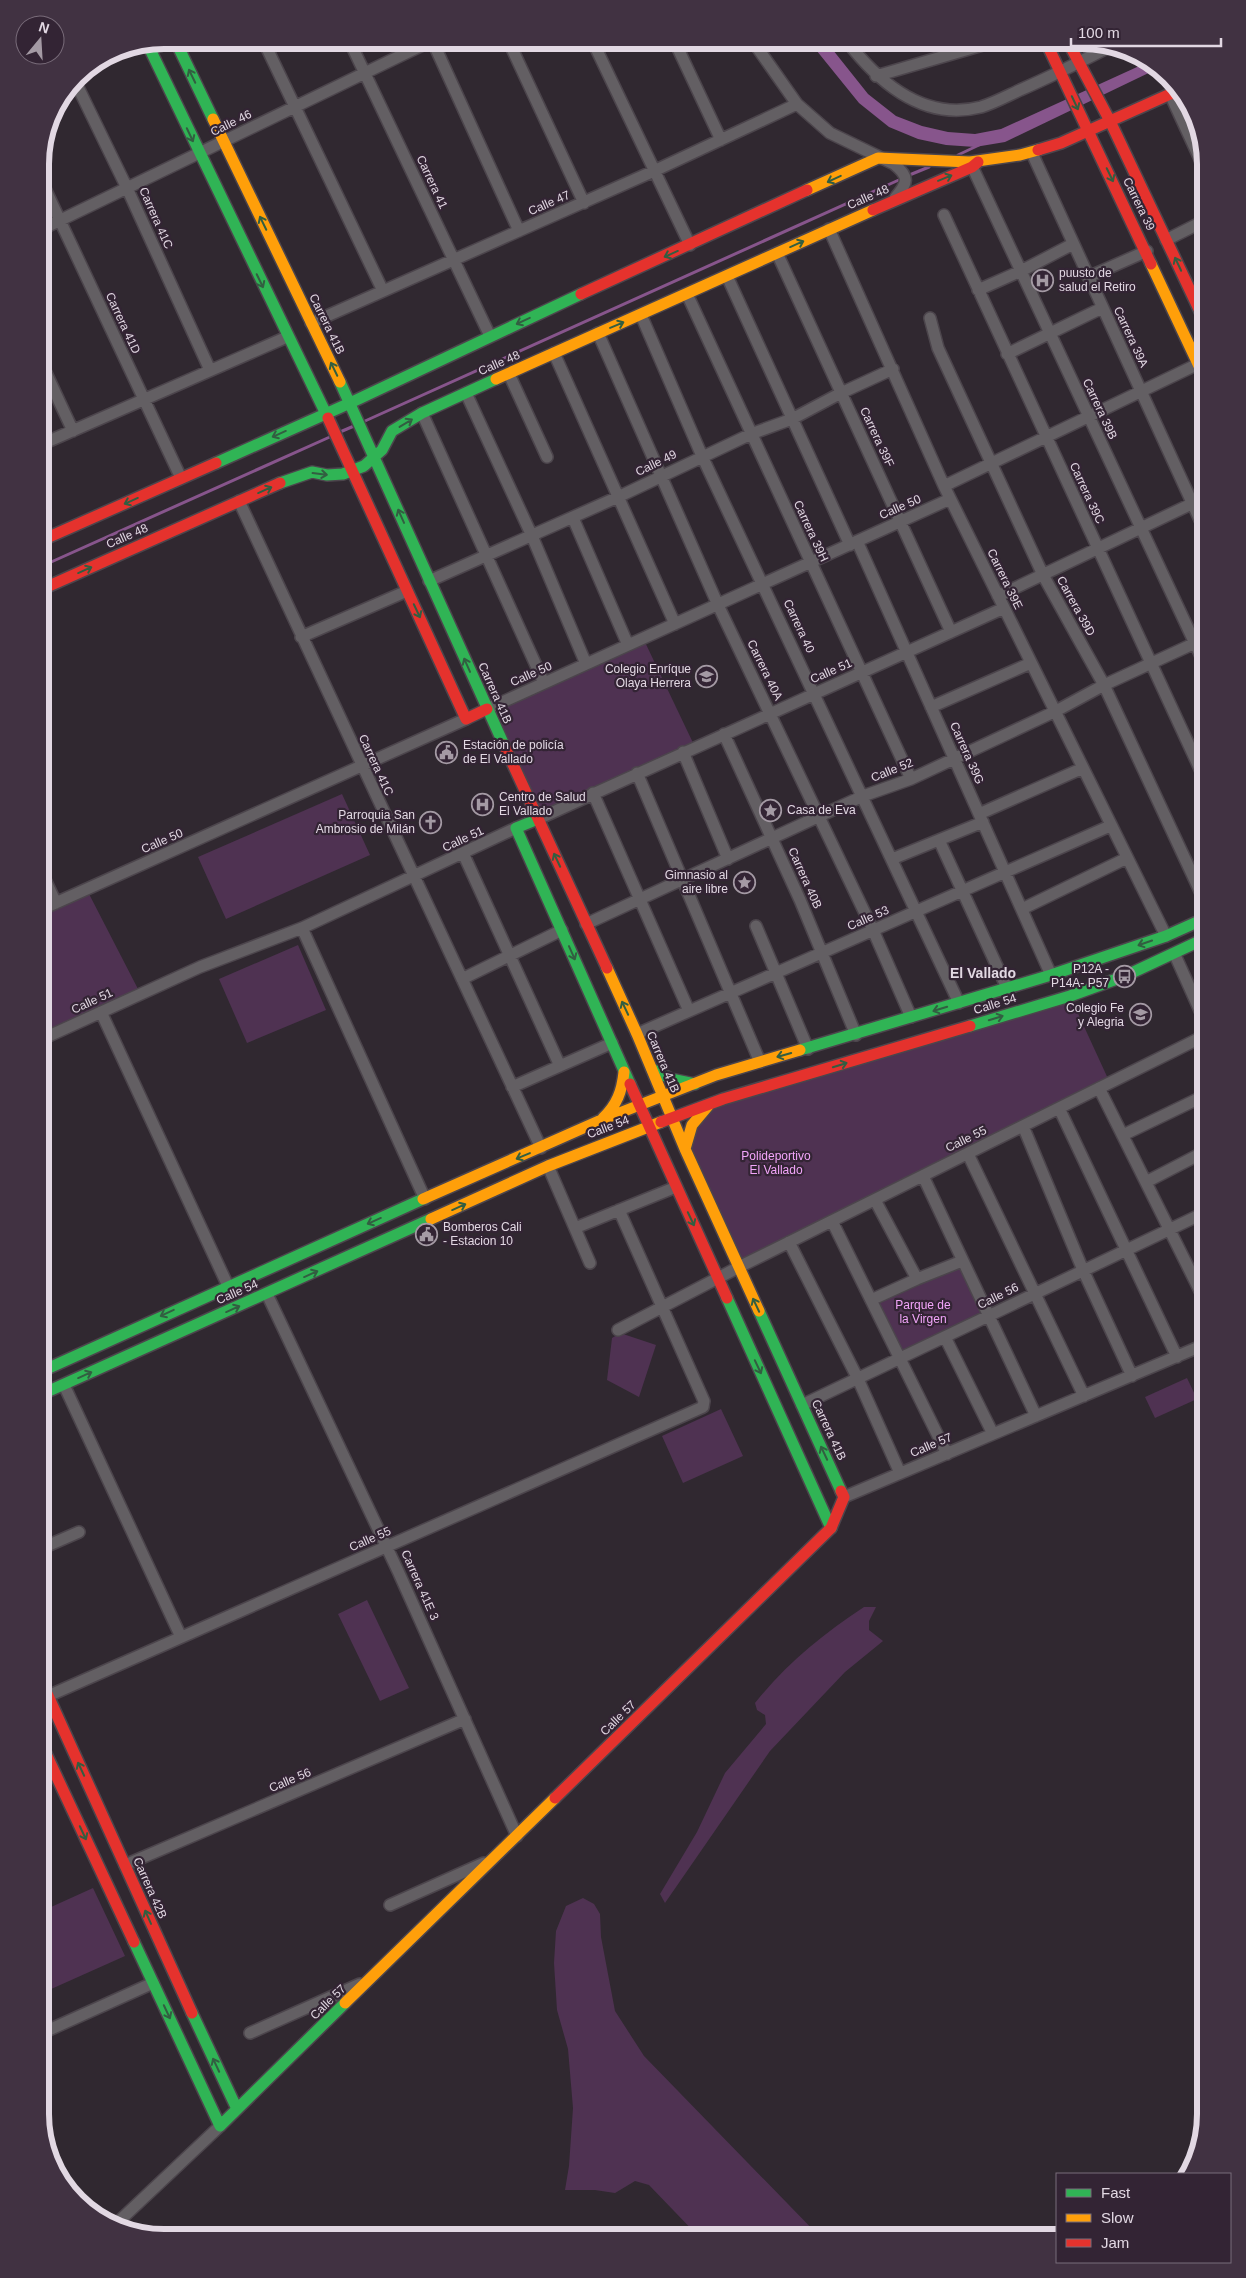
<svg xmlns="http://www.w3.org/2000/svg" width="1246" height="2278" font-family="Helvetica,sans-serif">
<rect width="100%" height="100%" fill="#302830"/>
<path fill="#4f3252" d="M643,638L695,747L538,819L487,709Z
M342,794L370,855L226,919L198,857Z
M88,892L138,989L40,1033V914Z
M298,945L326,1010L247,1043L219,979Z
M1070,996L1110,1083L739,1267L686,1139L702,1111Z
M962,1261L988,1316L900,1358L871,1300Z
M620,1333L656,1345L639,1397L607,1380L612,1338Z
M1187,1378L1197,1399L1155,1418L1145,1397Z
M721,1409L743,1456L683,1483L662,1436Z
M367,1600L409,1688L380,1701L338,1614Z
M864,1607H876L869,1621V1630L883,1641L845,1672L770,1751L665,1903L660,1894L697,1832L725,1773L766,1724L765,1715L757,1710L755,1703C786,1664 823,1634 864,1607Z
M93,1888L125,1956L40,1994V1912Z
M583,1898L594,1904L600,1914L601,1937L615,2011L644,2056L821,2238H700L649,2185L635,2181L615,2193L595,2190H565L569,2166L573,2108L568,2049L557,2010L554,1963L556,1931L566,1906Z"/>
<path fill="#87558c" d="M808,40H825L868,94L896,116L922,126L948,132L975,134L1001,129L1148,62L1159,68L1005,142L975,147L946,145L918,139L889,127L859,103Z"/>
<g fill="none" stroke-linecap="round" stroke-linejoin="round">
<path stroke="#87558c" stroke-width="3" d="M958,155L979,145
M907,176L929,167
M365,421L901,179
M340,432L354,426
M40,567L332,436"/>
<defs>
<path id="street" d="M263,40L383,291
M349,40L490,336
M432,40L519,231
M508,40L584,203
M592,40L690,245
M674,40L721,140
M752,40L797,104L830,133L894,164C910,177 908,183 895,198
M846,40C878,82 923,122 981,107C994,103 1007,96 1020,90C1050,77 1080,62 1109,47
M876,76L1000,40
M74,79L127,188L210,370
M1170,94L1206,172
M1032,153L1206,533
M970,162L1206,667
M40,178L181,478
M944,215L1206,782
M829,229L944,486L1166,936
M40,230L433,40
M1166,240L1206,220
M777,253L951,632
M727,276L850,545
M1088,277L1147,251
M978,290L1021,271L1073,244
M687,294L911,779
M641,315L702,456L959,1003
M930,318L938,348L1043,575L1104,685L1206,904
M311,323L654,171L797,104
M598,333L718,605L873,930L911,1017
M554,353L675,624
M1007,354L1102,308
M40,360L73,431
M509,374L547,457
M466,393L532,536L586,664
M422,413L544,683
M40,445L287,337
M944,486L1198,364
M239,501L541,1148
M573,518L628,645
M857,541L1051,975
M429,581L618,497L751,434L792,419L841,393L893,369
M998,596L1206,497
M301,637L407,591
M931,707L1031,663
M487,709L950,499
M724,734L800,900L856,1035
M683,752L728,859
M637,773L760,1062
M593,793L689,1011
M979,814L1083,768
M538,819L1004,608
M939,840L1007,988
M463,853L560,1066
M892,859L983,822
M40,869L56,903
M1022,909L1127,858
M40,910L466,719
M586,924L863,796L911,779L1056,711L1104,685L1206,638
M756,926L808,1049
M302,928L425,1199
M1175,955L1206,1024
M462,979L562,930
M101,1012L228,1286
M637,1034L1110,826
M40,1040L200,967L302,928L516,828
M512,1087L612,1043
M1099,1088L1206,1303
M1059,1108L1177,1357
M1023,1126L1083,1270L1132,1376
M1123,1135L1206,1095
M968,1154L1084,1396
M548,1166L590,1263
M923,1176L1036,1416
M1146,1182L1206,1151
M875,1200L917,1279
M832,1221L947,1454
M575,1228L676,1187
M789,1242L858,1379L900,1473
M267,1294L398,1571L517,1836
M871,1300L917,1279L962,1261
M618,1330L739,1267L1206,1035
M945,1337L993,1434
M64,1385L181,1637
M802,1405L1206,1212
M844,1497L1206,1344
M40,1549L79,1532
M48,1696L703,1407L704,1401L619,1210
M125,1865L465,1719
M390,1905L484,1863
M250,2033L360,1984
M40,2034L153,1983
M116,2224L220,2126"/>
<path id="fast" d="M175,40L213,119
M147,43L328,418
M340,382L504,745
M216,463L350,403L581,294
M280,483L312,472L327,475L343,474L364,466L382,450L392,431L422,413L496,379
M538,819L516,828L630,1084
M970,1026L1070,996L1125,976L1206,938
M800,1050L1051,975L1166,936L1206,918
M652,1069L671,1079L695,1084
M727,1298L831,1528
M759,1311L841,1491
M40,1372L423,1199
M40,1395L431,1219
M134,1942L220,2126L345,2003
M192,2013L237,2109"/>
<path id="slow" d="M213,119L340,382
M807,190L878,158L970,162L1020,155L1038,150
M1151,264L1206,381
M496,379L873,210
M607,968L637,1034L685,1149L759,1311
M603,1118C617,1105 622,1091 624,1072
M685,1149L692,1125L708,1106
M423,1199L599,1121L716,1075L800,1050
M431,1219L548,1166L661,1122
M345,2003L555,1798"/>
<path id="jam" d="M1045,40L1151,264
M1067,40L1110,121L1206,324
M1038,150L1061,143L1177,91
M873,210L972,167L978,162
M581,294L807,190
M328,418L466,719L487,709
M40,541L216,463
M40,590L280,483
M504,745L607,968
M630,1084L727,1298
M661,1122L723,1099L970,1026
M40,1678L192,2013
M40,1741L134,1942
M555,1798L831,1528L844,1497L841,1491"/>
</defs>
<use href="#street" stroke="#4c454c" stroke-width="14"/>
<use href="#fast" stroke="#4c454c" stroke-width="14"/>
<use href="#slow" stroke="#4c454c" stroke-width="14"/>
<use href="#jam" stroke="#4c454c" stroke-width="14"/>
<use href="#street" stroke="#635f63" stroke-width="11"/>
<use href="#fast" stroke="#30b455" stroke-width="11"/>
<use href="#slow" stroke="#ff9f0a" stroke-width="11"/>
<use href="#jam" stroke="#e5322d" stroke-width="11"/>
</g>
<defs><path id="oneway-shaft" d="M-6 0H5M1.5-3L5.5 0L1.5 3" fill="none" stroke-width="1.6" stroke-linecap="round" stroke-linejoin="round" transform="scale(1.25)"/></defs>
<g stroke="#325e41">
<use href="#oneway-shaft" transform="translate(192 76) rotate(-116)"/>
<use href="#oneway-shaft" transform="translate(1075 103) rotate(65)"/>
<use href="#oneway-shaft" transform="translate(190 135) rotate(65)"/>
<use href="#oneway-shaft" transform="translate(1110 175) rotate(64)"/>
<use href="#oneway-shaft" transform="translate(945 178) rotate(-22)"/>
<use href="#oneway-shaft" transform="translate(834 179) rotate(155)"/>
<use href="#oneway-shaft" transform="translate(263 223) rotate(-116)"/>
<use href="#oneway-shaft" transform="translate(797 244) rotate(-24)"/>
<use href="#oneway-shaft" transform="translate(671 254) rotate(156)"/>
<use href="#oneway-shaft" transform="translate(1178 264) rotate(-115)"/>
<use href="#oneway-shaft" transform="translate(260 281) rotate(64)"/>
<use href="#oneway-shaft" transform="translate(523 321) rotate(155)"/>
<use href="#oneway-shaft" transform="translate(617 325) rotate(-23)"/>
<use href="#oneway-shaft" transform="translate(334 369) rotate(-116)"/>
<use href="#oneway-shaft" transform="translate(406 423) rotate(-31)"/>
<use href="#oneway-shaft" transform="translate(279 434) rotate(156)"/>
<use href="#oneway-shaft" transform="translate(320 474) rotate(7)"/>
<use href="#oneway-shaft" transform="translate(265 490) rotate(-24)"/>
<use href="#oneway-shaft" transform="translate(131 501) rotate(156)"/>
<use href="#oneway-shaft" transform="translate(401 516) rotate(-114)"/>
<use href="#oneway-shaft" transform="translate(85 570) rotate(-24)"/>
<use href="#oneway-shaft" transform="translate(417 611) rotate(65)"/>
<use href="#oneway-shaft" transform="translate(467 665) rotate(-114)"/>
<use href="#oneway-shaft" transform="translate(557 860) rotate(-115)"/>
<use href="#oneway-shaft" transform="translate(1145 943) rotate(161)"/>
<use href="#oneway-shaft" transform="translate(572 953) rotate(66)"/>
<use href="#oneway-shaft" transform="translate(625 1008) rotate(-115)"/>
<use href="#oneway-shaft" transform="translate(940 1009) rotate(163)"/>
<use href="#oneway-shaft" transform="translate(996 1018) rotate(-17)"/>
<use href="#oneway-shaft" transform="translate(784 1055) rotate(164)"/>
<use href="#oneway-shaft" transform="translate(840 1065) rotate(-17)"/>
<use href="#oneway-shaft" transform="translate(523 1156) rotate(157)"/>
<use href="#oneway-shaft" transform="translate(459 1207) rotate(-24)"/>
<use href="#oneway-shaft" transform="translate(691 1219) rotate(65)"/>
<use href="#oneway-shaft" transform="translate(374 1221) rotate(156)"/>
<use href="#oneway-shaft" transform="translate(311 1274) rotate(-24)"/>
<use href="#oneway-shaft" transform="translate(756 1305) rotate(-115)"/>
<use href="#oneway-shaft" transform="translate(233 1309) rotate(-24)"/>
<use href="#oneway-shaft" transform="translate(167 1313) rotate(155)"/>
<use href="#oneway-shaft" transform="translate(758 1367) rotate(65)"/>
<use href="#oneway-shaft" transform="translate(85 1375) rotate(-24)"/>
<use href="#oneway-shaft" transform="translate(824 1453) rotate(-115)"/>
<use href="#oneway-shaft" transform="translate(81 1769) rotate(-115)"/>
<use href="#oneway-shaft" transform="translate(83 1833) rotate(65)"/>
<use href="#oneway-shaft" transform="translate(148 1917) rotate(-114)"/>
<use href="#oneway-shaft" transform="translate(167 2012) rotate(65)"/>
<use href="#oneway-shaft" transform="translate(216 2065) rotate(-115)"/>
</g>
<defs>
<symbol id="hospital-ring" viewBox="-11 -11 22 22"><circle r="9.5" fill="#332434" stroke="#a49aa4" stroke-width="1.5"/><path d="M-5-5h3v3.5h4V-5h3V5h-3V1.5h-4V5h-3Z" fill="#a49aa4"/></symbol>
<symbol id="school-ring" viewBox="-11 -11 22 22"><circle r="9.5" fill="#332434" stroke="#a49aa4" stroke-width="1.5"/><path d="M0-5L7-2L0 1L-7-2ZM-4 1L0 2.5L4 1V4Q0 6-4 4Z" fill="#a49aa4"/></symbol>
<symbol id="civic-ring" viewBox="-11 -11 22 22"><circle r="9.5" fill="#332434" stroke="#a49aa4" stroke-width="1.5"/><path d="M-.6-6.5H3V-4.5H.6V-3L4-1V1h2V6H-6V1h2V-1L-.6-3ZM-1.2 2.5V6h2.4V2.5Z" fill="#a49aa4"/></symbol>
<symbol id="sight-ring" viewBox="-11 -11 22 22"><circle r="9.5" fill="#332434" stroke="#a49aa4" stroke-width="1.5"/><path d="M0-6L1.8-2.2L6-1.7L2.9 1.2L3.7 5.4L0 3.3L-3.7 5.4L-2.9 1.2L-6-1.7L-1.8-2.2Z" fill="#a49aa4"/></symbol>
<symbol id="church-ring" viewBox="-11 -11 22 22"><circle r="9.5" fill="#332434" stroke="#a49aa4" stroke-width="1.5"/><path d="M-1.2-6h2.4v3.5h3.3v2.4h-3.3V6h-2.4V-.1h-3.3v-2.4h3.3Z" fill="#a49aa4"/></symbol>
<symbol id="bus-ring" viewBox="-11 -11 22 22"><circle r="9.5" fill="#332434" stroke="#a49aa4" stroke-width="1.5"/><path d="M-5-6H5V4H4V6H2V4H-2V6H-4V4H-5ZM-3.5-4V0h7V-4ZM-3.5 1.2v1.5H-2V1.2ZM2 1.2v1.5H3.5V1.2Z" fill="#a49aa4"/></symbol>
</defs>
<g fill-rule="evenodd">
<use href="#hospital-ring" x="1030" y="268" width="25" height="25"/>
<use href="#school-ring" x="694" y="664" width="25" height="25"/>
<use href="#civic-ring" x="434" y="740" width="25" height="25"/>
<use href="#hospital-ring" x="470" y="792" width="25" height="25"/>
<use href="#sight-ring" x="758" y="798" width="25" height="25"/>
<use href="#church-ring" x="418" y="810" width="25" height="25"/>
<use href="#sight-ring" x="732" y="870" width="25" height="25"/>
<use href="#bus-ring" x="1112" y="964" width="25" height="25"/>
<use href="#school-ring" x="1128" y="1002" width="25" height="25"/>
<use href="#civic-ring" x="414" y="1222" width="25" height="25"/>
</g>
<g text-anchor="middle" stroke-width="4.5" stroke-linejoin="round" paint-order="stroke">
<g font-size="12" fill="#e2d8e3" stroke="#332434">
<text transform="translate(231 123) rotate(-26)" y="4">Calle 46</text>
<text transform="translate(432 182) rotate(65)" y="4">Carrera 41</text>
<text transform="translate(868 197) rotate(-24)" y="4">Calle 48</text>
<text transform="translate(549 203) rotate(-24)" y="4">Calle 47</text>
<text transform="translate(1139 204) rotate(64)" y="4">Carrera 39</text>
<text transform="translate(156 218) rotate(66)" y="4">Carrera 41C</text>
<text transform="translate(123 323) rotate(65)" y="4">Carrera 41D</text>
<text transform="translate(327 324) rotate(64)" y="4">Carrera 41B</text>
<text transform="translate(1131 337) rotate(65)" y="4">Carrera 39A</text>
<text transform="translate(499 363) rotate(-24)" y="4">Calle 48</text>
<text transform="translate(1100 409) rotate(65)" y="4">Carrera 39B</text>
<text transform="translate(877 437) rotate(65)" y="4">Carrera 39F</text>
<text transform="translate(656 463) rotate(-26)" y="4">Calle 49</text>
<text transform="translate(1087 493) rotate(65)" y="4">Carrera 39C</text>
<text transform="translate(900 507) rotate(-24)" y="4">Calle 50</text>
<text transform="translate(811 531) rotate(65)" y="4">Carrera 39H</text>
<text transform="translate(127 536) rotate(-24)" y="4">Calle 48</text>
<text transform="translate(1005 579) rotate(64)" y="4">Carrera 39E</text>
<text transform="translate(1076 606) rotate(61)" y="4">Carrera 39D</text>
<text transform="translate(799 626) rotate(65)" y="4">Carrera 40</text>
<text transform="translate(765 670) rotate(64)" y="4">Carrera 40A</text>
<text transform="translate(831 671) rotate(-24)" y="4">Calle 51</text>
<text transform="translate(531 674) rotate(-24)" y="4">Calle 50</text>
<text transform="translate(495 693) rotate(66)" y="4">Carrera 41B</text>
<text transform="translate(967 753) rotate(66)" y="4">Carrera 39G</text>
<text transform="translate(376 765) rotate(65)" y="4">Carrera 41C</text>
<text transform="translate(892 770) rotate(-22)" y="4">Calle 52</text>
<text transform="translate(463 839) rotate(-25)" y="4">Calle 51</text>
<text transform="translate(162 841) rotate(-24)" y="4">Calle 50</text>
<text transform="translate(805 878) rotate(66)" y="4">Carrera 40B</text>
<text transform="translate(868 918) rotate(-24)" y="4">Calle 53</text>
<text transform="translate(92 1001) rotate(-25)" y="4">Calle 51</text>
<text transform="translate(995 1004) rotate(-17)" y="4">Calle 54</text>
<text transform="translate(663 1062) rotate(67)" y="4">Carrera 41B</text>
<text transform="translate(608 1127) rotate(-21)" y="4">Calle 54</text>
<text transform="translate(966 1139) rotate(-26)" y="4">Calle 55</text>
<text transform="translate(237 1292) rotate(-24)" y="4">Calle 54</text>
<text transform="translate(998 1296) rotate(-26)" y="4">Calle 56</text>
<text transform="translate(829 1430) rotate(65)" y="4">Carrera 41B</text>
<text transform="translate(931 1445) rotate(-23)" y="4">Calle 57</text>
<text transform="translate(370 1539) rotate(-24)" y="4">Calle 55</text>
<text transform="translate(420 1585) rotate(66)" y="4">Carrera 41E 3</text>
<text transform="translate(618 1718) rotate(-44)" y="4">Calle 57</text>
<text transform="translate(290 1780) rotate(-23)" y="4">Calle 56</text>
<text transform="translate(150 1888) rotate(66)" y="4">Carrera 42B</text>
<text transform="translate(328 2002) rotate(-44)" y="4">Calle 57</text>
</g>
<g font-size="12" fill="#e2d8e3" stroke="#332434" text-anchor="start">
<text x="1059" y="277">puusto de<tspan x="1059" dy="14">salud el Retiro</tspan></text>
<text x="691" y="673" text-anchor="end">Colegio Enríque<tspan x="691" dy="14">Olaya Herrera</tspan></text>
<text x="463" y="749">Estación de policía<tspan x="463" dy="14">de El Vallado</tspan></text>
<text x="499" y="801">Centro de Salud<tspan x="499" dy="14">El Vallado</tspan></text>
<text x="787" y="814">Casa de Eva</text>
<text x="415" y="819" text-anchor="end">Parroquia San<tspan x="415" dy="14">Ambrosio de Milán</tspan></text>
<text x="728" y="879" text-anchor="end">Gimnasio al<tspan x="728" dy="14">aire libre</tspan></text>
<text x="1109" y="973" text-anchor="end">P12A -<tspan x="1109" dy="14">P14A- P57</tspan></text>
<text x="1124" y="1012" text-anchor="end">Colegio Fe<tspan x="1124" dy="14">y Alegria</tspan></text>
<text x="443" y="1231">Bomberos Cali<tspan x="443" dy="14">- Estacion 10</tspan></text>
</g>
<g font-size="12" fill="#f2a5f9" stroke="#332434">
<text x="776" y="1160">Polideportivo<tspan x="776" dy="14">El Vallado</tspan></text>
<text x="923" y="1309">Parque de<tspan x="923" dy="14">la Virgen</tspan></text>
</g>
<g font-size="14" font-weight="bold" fill="#e2d8e3" stroke="#332434">
<text x="983" y="978">El Vallado</text>
</g>
</g>
<path d="M0 0H1246V2278H0ZM164 49H1082A115 115 0 0 1 1197 164V2114A115 115 0 0 1 1082 2229H164A115 115 0 0 1 49 2114V164A115 115 0 0 1 164 49Z" fill="#413242" fill-rule="evenodd"/>
<path fill="none" stroke="#e2d8e3" stroke-width="6" d="M164 49H1082A115 115 0 0 1 1197 164V2114A115 115 0 0 1 1082 2229H164A115 115 0 0 1 49 2114V164A115 115 0 0 1 164 49Z"/>
<rect x="1056" y="2173" width="175" height="90" fill="#332434" stroke="#796c7a"/>
<rect x="1066" y="2189" width="25" height="8" fill="#30b455" stroke="#796c7a"/>
<text x="1101" y="2198" font-size="15" fill="#e2d8e3">Fast</text>
<rect x="1066" y="2214" width="25" height="8" fill="#ff9f0a" stroke="#796c7a"/>
<text x="1101" y="2223" font-size="15" fill="#e2d8e3">Slow</text>
<rect x="1066" y="2239" width="25" height="8" fill="#e5322d" stroke="#796c7a"/>
<text x="1101" y="2248" font-size="15" fill="#e2d8e3">Jam</text>
<g transform="translate(40 40) rotate(18)"><circle r="24" fill="#332434" stroke="#796c7a"/>
<path d="M0-4L9 19L0 12L-9 19Z" fill="#a49aa4"/>
<text y="-8" font-size="14" font-weight="bold" text-anchor="middle" fill="#e2d8e3">N</text>
</g>
<path d="M1071 38v8h150v-8" fill="none" stroke="#e2d8e3" stroke-width="2.5"/>
<text x="1078" y="38" font-size="15" fill="#e2d8e3" stroke="#332434" stroke-width="4" paint-order="stroke">100 m</text>
</svg>
